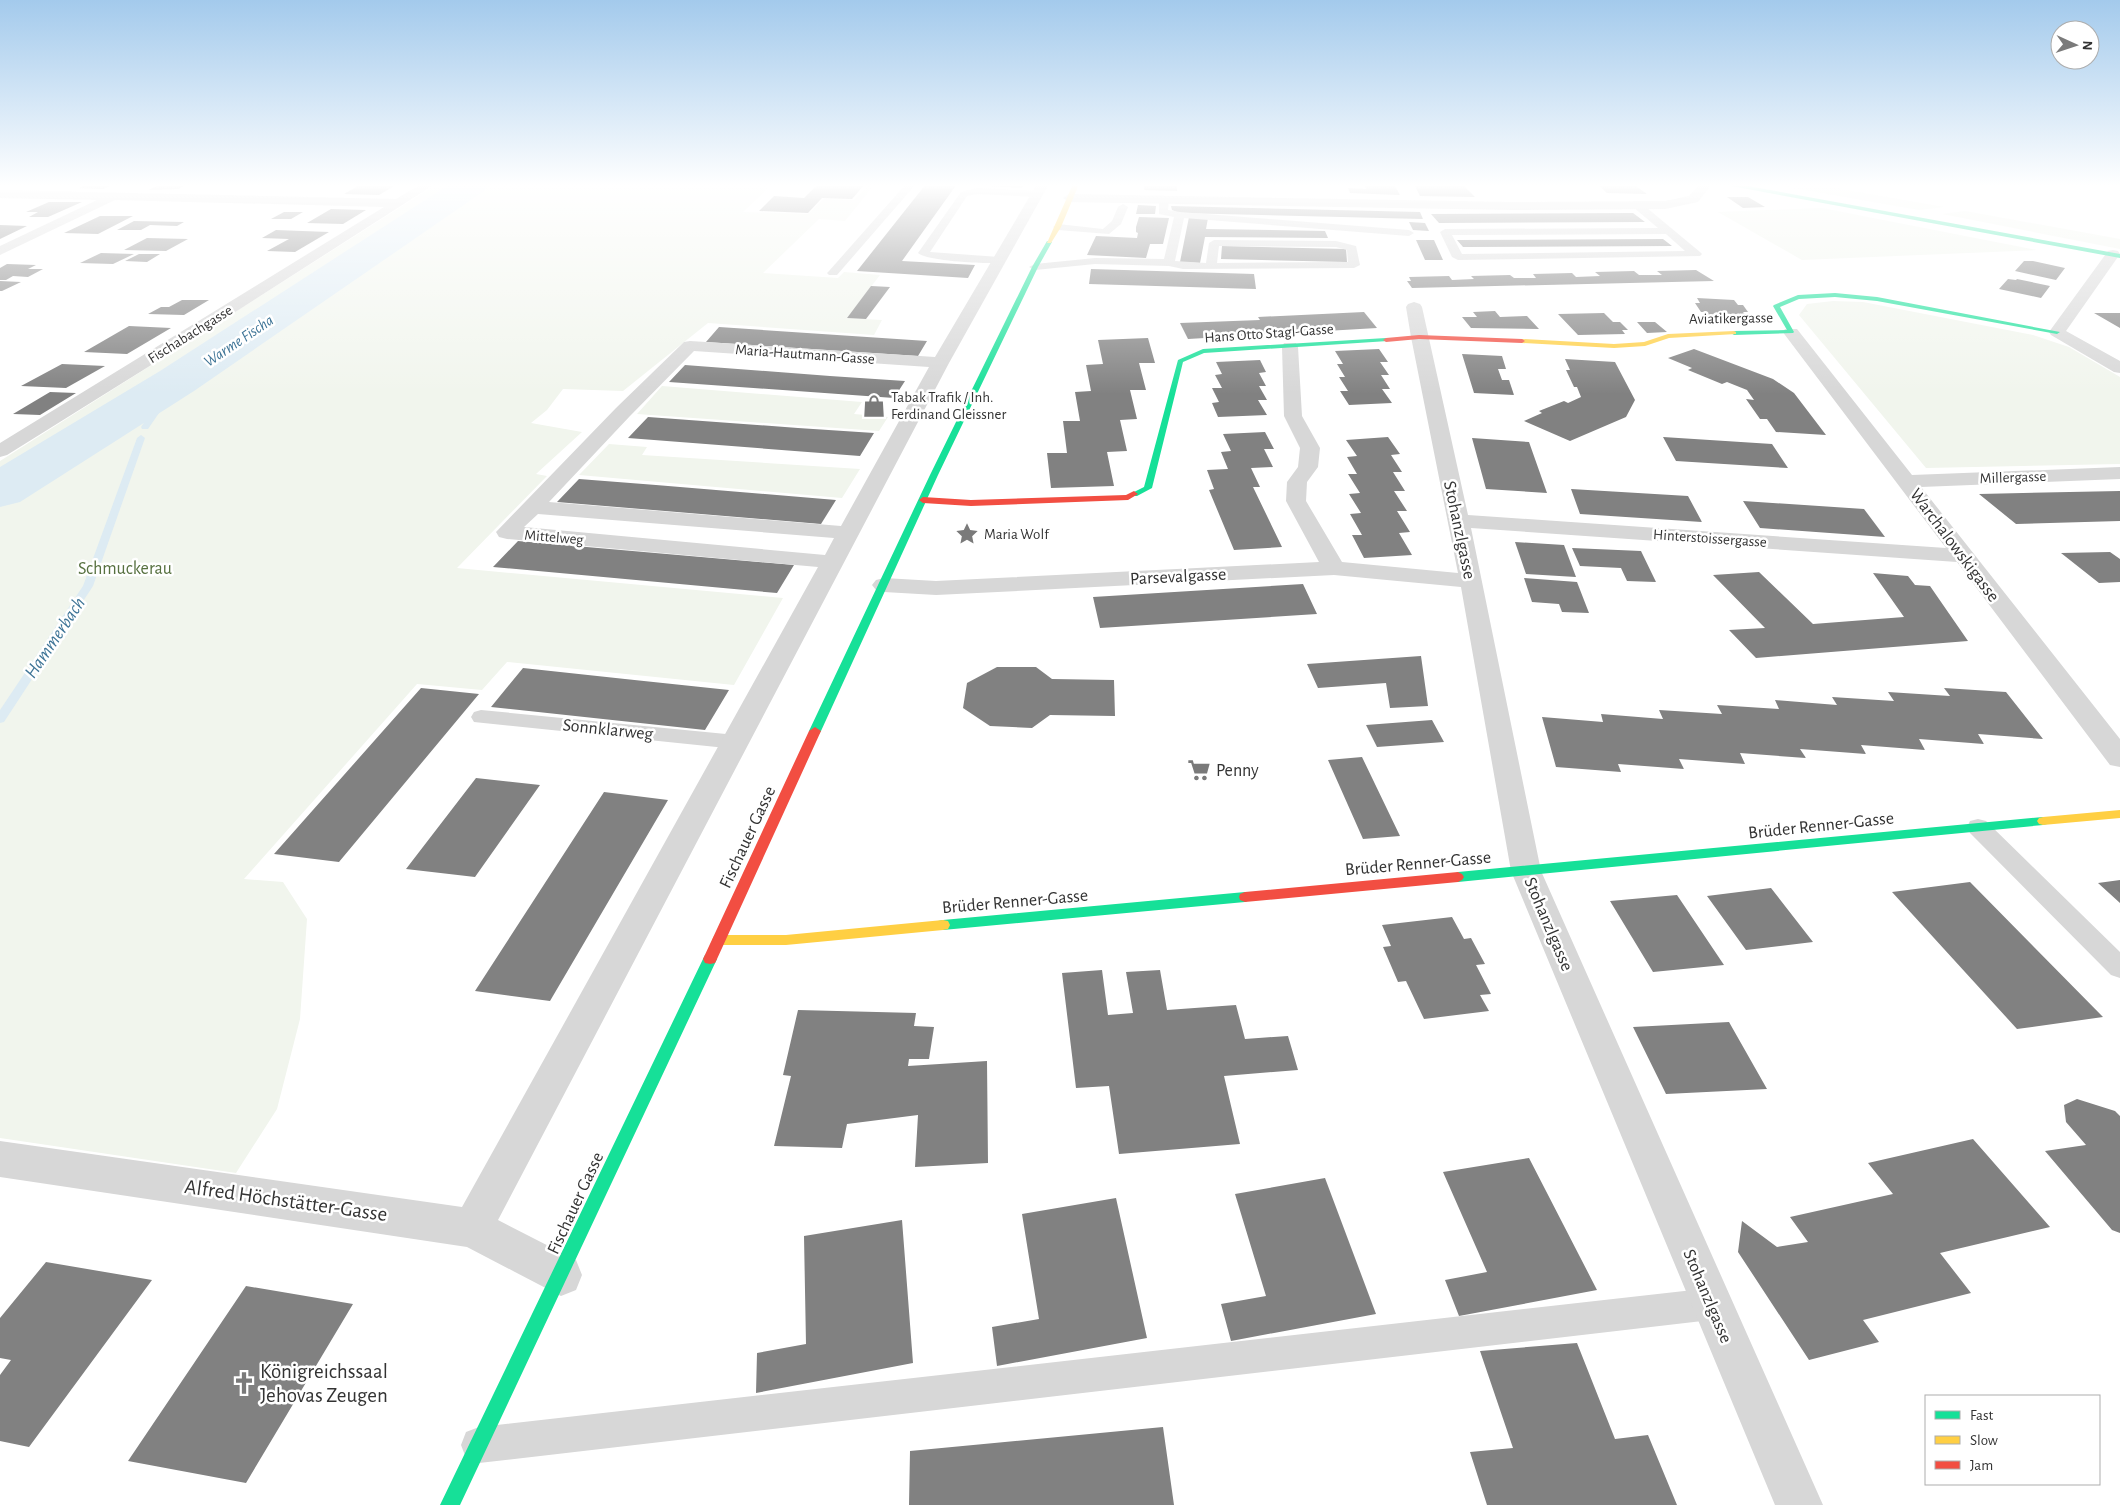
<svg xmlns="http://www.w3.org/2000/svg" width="2120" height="1505" font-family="'Alegreya Sans',sans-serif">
<rect width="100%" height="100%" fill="#fff"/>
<path fill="#f1f5ed" d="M437,184H773L743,212L808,214L824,199L854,200L869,184H875L845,221L819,219L763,273L838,278L844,272L880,275L847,318L882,320L874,335L708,323L623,391L563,389L547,410L531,423L582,432L536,474L547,476L457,568L783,598L734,685L507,662L482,690L417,684L244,879L283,882L307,919L300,1019L277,1109L236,1173L0,1138V461Z
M1770,184H1813L1944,207L1919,210Z
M1822,208L2037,250L1802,260L1718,212Z
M1965,211L2120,239V249L1942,214Z
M1833,301L1863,302L2033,335L2069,347L2120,377V464L1926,468L1799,315L1807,304Z
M662,386L862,402L854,414L888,417L879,431L637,414Z
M609,444L647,447L642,455L860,469L842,498L579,475Z"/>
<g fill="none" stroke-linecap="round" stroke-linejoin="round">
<path fill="#ddebf3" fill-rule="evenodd" d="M174,379L181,381L148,429H142L141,427Z
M141,435L145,438L93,586L4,722L0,723V710L83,586L137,438Z"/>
<path fill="#ddebf3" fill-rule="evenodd" d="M450,184H489L484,191L194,391L20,502L0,507V467L160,371Z"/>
</g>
<path fill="#818181" d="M89,184H114L103,189L79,188Z
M160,184H188L178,189L149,190Z
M361,184L390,185L410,184L406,186H394L379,195L344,194Z
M818,184L864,185L852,199L822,198L808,213L759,211L774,196L804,198Z
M926,184H1024L1021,188L957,184L902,261L975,265L968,278L857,271Z
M1145,184H1177V191L1144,190Z
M1364,184H1394L1400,195L1350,193L1348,188L1366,189Z
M1414,184L1463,185L1475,197L1420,196Z
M1612,184H1633L1647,194L1607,193L1599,186H1615Z
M1727,197H1748L1765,207L1743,208Z
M49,202H82L48,217H29L38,212H26Z
M1138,205L1156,206L1155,214H1136Z
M1171,206L1420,212L1423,219L1179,213L1172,210Z
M331,209L366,210L343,224L307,223Z
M284,212H303L291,219H271Z
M1633,213L1645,222L1439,223L1431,214Z
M100,216H133L98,234L64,233Z
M1139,217L1169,218L1163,244H1150L1146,258L1087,255L1096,236L1137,238L1138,233L1136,232V227Z
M1189,217L1208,218L1206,229L1325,231L1328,238L1205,237L1200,263L1180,262Z
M134,221L184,222L177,226L150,225L141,230H117Z
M1409,222L1425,223L1429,231L1413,230Z
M0,225L27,226L0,239Z
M276,230L329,232L295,252L267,251L289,239L262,238Z
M147,238L188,239L166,251L124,250Z
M1663,239L1672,246L1463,247L1457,240Z
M1416,240H1434L1443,260H1425Z
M1222,246L1346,249L1347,262L1221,259Z
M101,253L134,254L113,264L80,263Z
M139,254H160L147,262L125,261Z
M2024,261H2033L2065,268L2056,280L2015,271Z
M7,264L36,265L28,269H43L28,277L13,276L6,280H0V268Z
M1091,269L1254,274L1256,289L1089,284Z
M1696,270L1714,281L1412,288L1407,281H1411L1409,277L1449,276L1452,280L1474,279L1471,276L1510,275L1514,278H1536L1533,274L1572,273L1576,277L1600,276L1595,272L1634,271L1639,275H1662L1657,271Z
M2008,279L2016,280L2017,279L2050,286L2041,298L1999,289Z
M0,281L21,282L2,291H0Z
M871,286L890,287L866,319L847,318Z
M1697,298L1734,300L1738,305H1743L1748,312H1743L1748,318L1709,316L1707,312H1701L1695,303H1700Z
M182,300H209L184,315L148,314L161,307H169Z
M1495,311L1500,317L1527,316L1539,329L1471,328L1462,317H1477L1473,312Z
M1364,312L1377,328L1188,339L1180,323L1260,320L1258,317Z
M1604,313L1613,322H1620L1628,330H1622L1625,334L1578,335L1558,314Z
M2094,313H2120V328Z
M1637,322H1655L1667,332L1647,333Z
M129,326L171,328L127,354L84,352Z
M719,327L927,341L918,356L706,342Z
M1148,338L1155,363H1139L1146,390H1130L1137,419L1120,420L1127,451L1107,452L1114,486L1051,488L1047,453H1067L1063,421H1080L1075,392L1091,391L1086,365L1103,364L1098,340Z
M1379,349L1388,362H1380L1389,375H1381L1390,389H1382L1392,403L1349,405L1340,391H1348L1339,377H1345L1337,364H1343L1335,351Z
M1694,349L1773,379L1794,393L1826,435L1776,432L1767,419H1760L1746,399L1754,400L1747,390L1727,382L1722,384L1688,370L1692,368L1668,358Z
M1462,354L1502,356L1506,369H1498L1502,380H1509L1514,395L1474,393Z
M1565,359L1615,362L1635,400L1626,417L1570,441L1524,421L1542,413L1539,411L1564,401L1568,403L1581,397L1577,387H1574L1566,370H1570Z
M1260,360L1266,372L1259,373L1266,386H1259L1267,400H1258L1267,415L1218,417L1212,403L1219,402L1212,388H1222L1215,375L1222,374L1216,362Z
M62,364L105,366L66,388L21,386Z
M685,365L830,376L905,381L894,398L669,382Z
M50,392L76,393L40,415L13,414Z
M648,417L798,428L874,433L860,456L628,438Z
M1265,432L1274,449H1264L1273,467L1251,468L1260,487H1253L1282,547L1234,550L1209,490L1214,489L1207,470L1228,469L1221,452L1231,451L1223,434Z
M1388,437L1400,454L1391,455L1402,472H1393L1405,491H1394L1407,511H1397L1410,532L1399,533L1412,555L1364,558L1352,535H1362L1350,514L1361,513L1349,494L1360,493L1348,474H1357L1347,457L1357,456L1346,440Z
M1663,437L1772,444L1788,468L1676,461Z
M1472,438L1529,442L1547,493L1486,489Z
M579,479L656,485L836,500L821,524L557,502Z
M1571,489L1688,496L1702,522L1580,514Z
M2120,491V521L2016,524L1979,494Z
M1743,501L1864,509L1885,537L1760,528Z
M518,541L794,565L777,593L493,567Z
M1515,542L1564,545L1576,577L1526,574Z
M1572,548L1641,551L1656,582L1627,581L1621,568L1580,566Z
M2110,552L2120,559V582L2099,583L2061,553Z
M1759,572L1813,624L1904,617L1873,573L1908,576L1915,585L1930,586L1968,641L1756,658L1729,630L1765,628L1713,575Z
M1524,578L1577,582L1589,613L1562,612L1559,604L1532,602Z
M1303,584L1317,614L1100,628L1093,597Z
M1421,656L1428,706L1390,708L1386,683L1318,688L1307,664Z
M997,667H1036L1052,679L1114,680L1115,716L1050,715L1032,728L990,726L963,708L967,683Z
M523,668L625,679L729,690L705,730L491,707Z
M421,688L479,694L339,862L274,854Z
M1944,688L2006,692L2043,739L1978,734L1984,744L1919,739L1925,750L1861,745L1866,754L1800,749L1806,758L1740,753L1745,764L1679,759L1684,769L1618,764L1621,772L1556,767L1542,717L1603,722L1601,714L1663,719L1659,710L1722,714L1717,705L1779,709L1775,700L1837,705L1832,697L1894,701L1888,692L1950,696Z
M1432,720L1444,742L1377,747L1366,725Z
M1362,757L1400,836L1363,839L1328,760Z
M476,778L540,785L475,877L406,869Z
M604,792L668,800L550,1001L475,991Z
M2120,880V903L2098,883Z
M1970,882L2103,1017L2017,1029L1892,892Z
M1771,888L1813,942L1746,950L1707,896Z
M1677,895L1724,965L1653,972L1610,901Z
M1452,917L1464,939L1471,938L1485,964L1476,965L1491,994L1480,995L1489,1011L1424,1019L1406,981L1398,982L1383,947L1391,946L1382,925Z
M1102,970L1108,1015L1133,1013L1126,972L1160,970L1167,1010L1236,1005L1245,1039L1288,1036L1298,1070L1224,1076L1240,1144L1119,1154L1109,1086L1076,1088L1062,973Z
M798,1010L916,1013L914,1026L934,1027L929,1059H909L908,1066L987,1061L988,1163L915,1167L918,1115L847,1124L842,1148L774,1146L791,1076L783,1075Z
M1729,1022L1767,1089L1666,1094L1633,1027Z
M2077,1099L2115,1111L2120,1116V1233L2112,1230L2045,1151L2086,1145L2066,1122L2064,1105Z
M1973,1139L2050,1227L1940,1253L1971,1293L1863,1320L1879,1342L1809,1360L1738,1252L1742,1221L1777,1247L1808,1242L1790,1217L1893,1194L1868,1163Z
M1529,1158L1597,1290L1459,1316L1445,1280L1487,1272L1443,1172Z
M1325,1178L1376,1314L1231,1341L1221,1304L1266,1296L1235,1194Z
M1116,1198L1147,1338L997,1366L992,1327L1039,1319L1022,1214Z
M902,1220L913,1363L756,1393L757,1353L806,1344L804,1236Z
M46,1262L152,1280L29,1447L0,1441V1375L11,1360L0,1358V1318Z
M246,1286L353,1304L246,1483L128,1461Z
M1577,1343L1615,1439L1648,1435L1677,1505H1487L1470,1452L1513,1448L1480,1351Z
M1163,1427L1174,1505H909L910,1451Z"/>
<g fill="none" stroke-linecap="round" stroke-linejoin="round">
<path fill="#d7d7d7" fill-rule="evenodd" d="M906,184H916L837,275H829L827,273L829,271Z
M977,188L1037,191L1042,194L1037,197L977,194L967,196L930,252L999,257L1003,258L1005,260L1003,262C991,265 926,261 918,253L961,192Z
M1164,197L1169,200L1168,210L1180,212L1409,230L1414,233L1409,236L1184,218L1175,261L1206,263L1209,243L1214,240L1336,241L1356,246L1360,265L1354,268L1183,269L1169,266L1095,264L1035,270L1029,267L1035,264L1095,258L1164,259L1174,217L1159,214V200ZM1219,246L1336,247L1347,250L1348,262L1217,263Z
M1637,202L1641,203L1700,252L1702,254L1700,256L1458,260L1452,257L1440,232L1445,229L1658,228L1633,207V203ZM1666,234L1685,251L1462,254L1452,235Z
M1123,204L1128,207L1121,224L1109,234L1058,230L1053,227L1058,224L1103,229L1112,221L1118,207Z
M481,710L736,735L743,737L747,742L743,747L736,749L474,722L471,717L474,712Z
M1978,819L1986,821L2120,952V978L2111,975L1970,833L1967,827L1970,821Z
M1711,1288L1722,1293L1727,1304L1722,1315L1711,1320L479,1463L466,1458L461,1445L466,1432L479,1427Z"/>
<path fill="#d7d7d7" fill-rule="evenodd" d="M421,184H435L201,334L7,455L0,457V443L384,207L115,200L0,255V246L97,200L0,198V190L396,199Z
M1037,184H1049L949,363L498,1220L576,1260L582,1275L576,1290L561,1296L467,1247L0,1177V1141L462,1207L818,567L507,539L499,537L496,532L616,408L684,342L690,341L935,357ZM694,351L929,367L841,526L549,502L630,416ZM538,514L834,538L825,555L524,527Z
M1700,184H1712L1698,202L1665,209L1512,210L1069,202L1063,198L1069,194L1512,202L1665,201L1689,196Z
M2113,250L2118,251L2120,254L2066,331L2120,361V373L2114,372L2051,335L2049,332L2108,251Z
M1414,302L1420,304L1422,307L1468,515L1946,548L1785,335L1783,332L1785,329H1797L1912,475L2120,467V479L1921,487L2120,739V767L2110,765L1957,562L1471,528L1541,871L1823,1505H1775L1511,871L1461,587L1334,575L936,595L884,592L876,590L872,585L876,580L884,578L936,581L1319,562L1286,501L1287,482L1298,467L1300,448L1284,416L1282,347L1284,343H1296L1298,347L1302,416L1320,448L1318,467L1307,482L1306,501L1342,562L1458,573L1411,337L1406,307L1408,304Z"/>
<path fill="#16e098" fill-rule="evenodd" d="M1729,184H1737L2120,254V258L1731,186Z
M1047,241L1052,242L1038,267L938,475L821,731L819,734H811L809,731L930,475L1032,267Z
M1835,293L1877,297L2060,332L2057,334L1877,301L1835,297L1799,299L1780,307L1794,332L1793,333L1734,335L1731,333L1734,331L1787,330L1773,306L1774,305L1798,295Z
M1386,338L1389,340L1388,341L1204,353L1183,362L1152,488L1137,496H1131L1130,494L1144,487L1178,360L1203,349Z
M2043,817L2047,818L2049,821L2047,824L2043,825L1458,882L1454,880L1452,877L1454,874L1458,872Z
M1245,892L1250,894L1251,897L1250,900L1245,902L943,930L938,929L936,925L938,921L943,920Z
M710,954L715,955L717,959L460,1505H440L703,959L705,955Z"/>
<path fill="#ffcf43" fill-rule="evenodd" d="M1073,184H1079L1061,227L1051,243H1047Z
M1734,331L1736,332V334L1669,338L1645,346L1614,348L1522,343L1519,341L1522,339L1614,344L1644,342L1668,334Z
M2120,810V818L2043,825L2039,824L2037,821L2039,818L2043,817Z
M943,920L948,921L950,925L948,929L943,930L786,945H719L714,944L712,940L714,936L719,935H786Z"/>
<path fill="#f24e42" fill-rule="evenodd" d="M1419,335L1522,339L1525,341L1522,343L1419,339L1386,342L1383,340L1386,338Z
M1134,491L1138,494L1128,500L971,506L923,503L919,500L923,497L971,500L1126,495Z
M815,727L821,731L717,959L715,963L710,964L705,963L703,959L809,731Z
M1458,872L1462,874L1464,877L1462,880L1458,882L1245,902L1240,900L1239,897L1240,894L1245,892Z"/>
</g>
<linearGradient id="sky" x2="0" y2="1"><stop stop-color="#a3caec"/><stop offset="0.47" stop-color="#fff"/><stop offset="1" stop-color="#fff" stop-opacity="0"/></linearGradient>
<rect width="2120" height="394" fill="url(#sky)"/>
<defs>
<symbol id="shop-bare" viewBox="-9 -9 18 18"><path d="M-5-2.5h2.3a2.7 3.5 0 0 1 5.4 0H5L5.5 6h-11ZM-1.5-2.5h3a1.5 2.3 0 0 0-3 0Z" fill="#7a7a7a" stroke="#fff" stroke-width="2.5" paint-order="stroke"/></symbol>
<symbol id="sight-bare" viewBox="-9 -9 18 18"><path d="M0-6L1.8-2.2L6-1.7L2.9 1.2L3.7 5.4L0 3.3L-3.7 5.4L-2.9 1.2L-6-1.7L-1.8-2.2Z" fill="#7a7a7a" stroke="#fff" stroke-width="2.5" paint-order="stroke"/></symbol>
<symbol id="supermarket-bare" viewBox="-9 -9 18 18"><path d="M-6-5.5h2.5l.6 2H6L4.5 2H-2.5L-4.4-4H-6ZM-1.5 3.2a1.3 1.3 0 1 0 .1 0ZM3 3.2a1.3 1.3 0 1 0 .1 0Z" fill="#7a7a7a" stroke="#fff" stroke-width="2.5" paint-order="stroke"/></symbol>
<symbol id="church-bare" viewBox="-9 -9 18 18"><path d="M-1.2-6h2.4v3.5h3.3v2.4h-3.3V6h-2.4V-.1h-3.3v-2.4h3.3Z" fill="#7a7a7a" stroke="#fff" stroke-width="2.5" paint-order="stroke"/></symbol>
</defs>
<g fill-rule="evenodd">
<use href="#shop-bare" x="858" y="390" width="32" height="32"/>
<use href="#sight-bare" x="951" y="518" width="32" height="32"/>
<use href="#supermarket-bare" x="1183" y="754" width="32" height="32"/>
<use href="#church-bare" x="228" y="1367" width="32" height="32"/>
</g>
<g text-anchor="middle" stroke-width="5" stroke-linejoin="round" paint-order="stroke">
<g font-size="15" fill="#333" stroke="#fff">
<text transform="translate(1731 318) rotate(-1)" y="5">Aviatikergasse</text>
<text transform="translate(1269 333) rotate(-4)" y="5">Hans Otto Stagl-Gasse</text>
<text transform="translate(190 334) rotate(-32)" y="5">Fischabachgasse</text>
<text transform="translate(805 354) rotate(4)" y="5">Maria-Hautmann-Gasse</text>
<text transform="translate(2013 477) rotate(-2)" y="5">Millergasse</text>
<text transform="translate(554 537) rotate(5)" y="5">Mittelweg</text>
<text transform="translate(1710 538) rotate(4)" y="5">Hinterstoissergasse</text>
</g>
<g font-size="15" fill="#333" stroke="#fff" text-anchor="start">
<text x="891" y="402">Tabak Trafik / Inh.<tspan x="891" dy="17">Ferdinand Gleissner</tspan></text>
<text x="984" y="539">Maria Wolf</text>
</g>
<g font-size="16" font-style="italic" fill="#3f7597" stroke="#fff">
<text transform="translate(238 340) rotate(-34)" y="6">Warme Fischa</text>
</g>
<g font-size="18" fill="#333" stroke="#fff">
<text transform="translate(1460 530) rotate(78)" y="6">Stohanzlgasse</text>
<text transform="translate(1955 545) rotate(53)" y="6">Warchalowskigasse</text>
<text transform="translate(1178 576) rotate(-3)" y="6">Parsevalgasse</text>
<text transform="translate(608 729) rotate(6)" y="6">Sonnklarweg</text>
<text transform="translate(1821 825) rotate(-6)" y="6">Brüder Renner-Gasse</text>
<text transform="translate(747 837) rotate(-65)" y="6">Fischauer Gasse</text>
<text transform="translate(1418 863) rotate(-5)" y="6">Brüder Renner-Gasse</text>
<text transform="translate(1015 901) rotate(-5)" y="6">Brüder Renner-Gasse</text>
<text transform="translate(1549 924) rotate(67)" y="6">Stohanzlgasse</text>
<text transform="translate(575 1203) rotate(-65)" y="6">Fischauer Gasse</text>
<text transform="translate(1708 1296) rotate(67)" y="6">Stohanzlgasse</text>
</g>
<g font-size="18" fill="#56703f" stroke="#fff">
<text x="125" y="574">Schmuckerau</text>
</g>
<g font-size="18" fill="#333" stroke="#fff" text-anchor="start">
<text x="1216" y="776">Penny</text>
</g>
<g font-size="19" font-style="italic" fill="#3f7597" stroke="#fff">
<text transform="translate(54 637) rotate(-56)" y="7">Hammerbach</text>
</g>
<g font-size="21" fill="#333" stroke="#fff">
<text transform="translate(286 1200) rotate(8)" y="7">Alfred Höchstätter-Gasse</text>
</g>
<g font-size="21" fill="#333" stroke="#fff" text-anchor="start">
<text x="260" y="1378">Königreichssaal<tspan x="260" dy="24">Jehovas Zeugen</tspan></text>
</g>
</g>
<rect x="1925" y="1395" width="175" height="90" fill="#ffffff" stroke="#adadad"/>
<rect x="1935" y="1411" width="25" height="8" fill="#16e098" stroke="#adadad"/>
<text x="1970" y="1420" font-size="15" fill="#333333">Fast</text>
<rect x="1935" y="1436" width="25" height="8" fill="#ffcf43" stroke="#adadad"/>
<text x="1970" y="1445" font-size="15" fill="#333333">Slow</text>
<rect x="1935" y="1461" width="25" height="8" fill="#f24e42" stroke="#adadad"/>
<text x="1970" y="1470" font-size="15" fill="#333333">Jam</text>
<g transform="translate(2075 45) rotate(93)"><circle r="24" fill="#ffffff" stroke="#adadad"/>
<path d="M0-4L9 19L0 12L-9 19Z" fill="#7a7a7a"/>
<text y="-8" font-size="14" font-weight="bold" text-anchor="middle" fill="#333333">N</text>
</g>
</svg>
